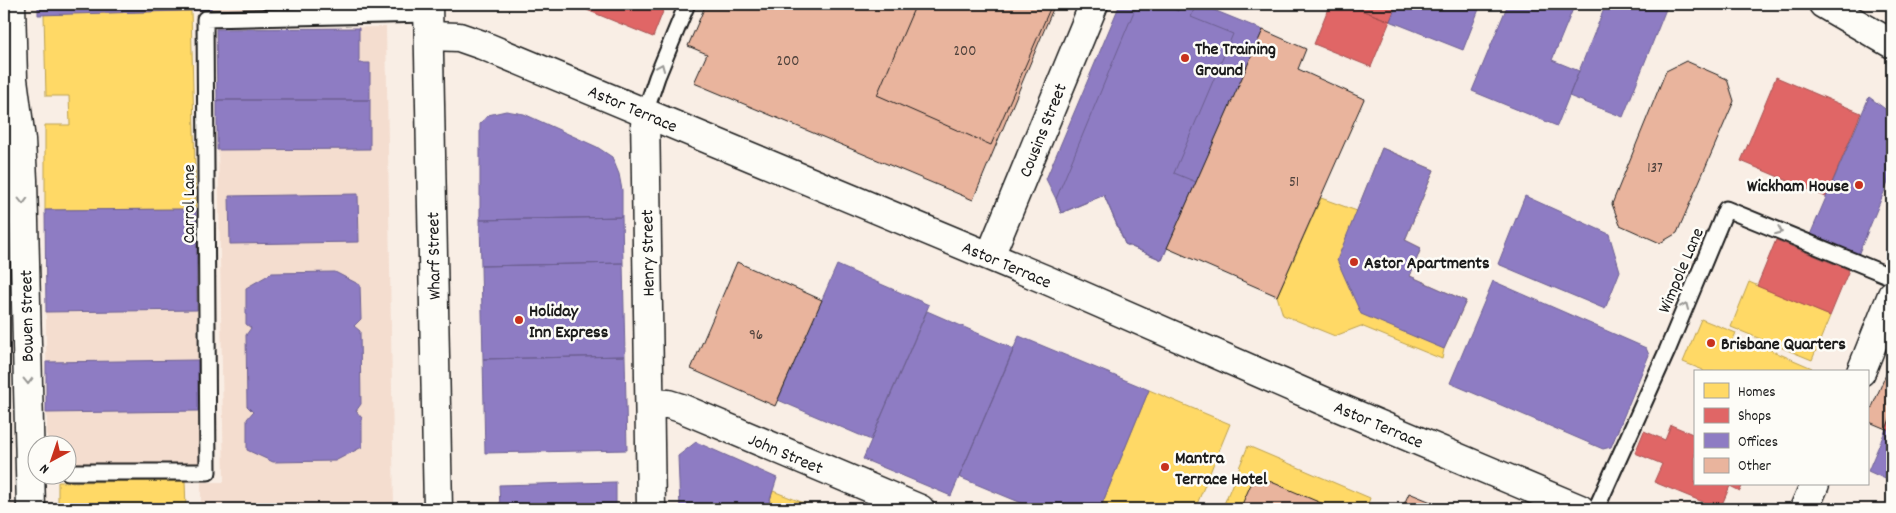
<svg xmlns="http://www.w3.org/2000/svg" width="1896" height="513" font-family="Dekko,sans-serif">
<rect width="100%" height="100%" fill="#f9eee5"/>
<filter id="ink" filterUnits="userSpaceOnUse"><feTurbulence type="fractalNoise" baseFrequency=".02" numOctaves="2"/><feDisplacementMap in="SourceGraphic" scale="10" xChannelSelector="R" yChannelSelector="G"/><feConvolveMatrix kernelMatrix="1 2 1 2 8 2 1 2 1" color-interpolation-filters="sRGB"/></filter>
<g filter="url(#ink)">
<path fill="#f4ddcf" d="M38,4H381V6L38,15Z
M386,27L394,509H201V482H224L216,29Z
M196,209L199,464L68,465V446L47,445L45,210Z"/>
<path fill="#ffd966" stroke="#bba050" d="M715,4H891L846,110L786,85L770,92L709,66L707,54L721,18L714,8Z
M191,11L196,209L45,210V125H70L69,96H46L44,14Z
M1382,148L1434,170L1405,240L1421,248L1410,276L1466,301L1444,349L1442,359L1361,326L1335,336L1283,315L1277,296L1321,198L1357,211Z
M1749,282L1830,316L1812,360L1731,327Z
M1701,319L1736,333L1730,345L1742,351L1747,340L1812,368L1810,372H1703V370L1683,362Z
M1149,390L1230,424L1195,509H1100Z
M1248,446L1370,498L1366,509H1222Z
M185,481L186,509H58V482Z
M773,491L819,509H767Z"/>
<path fill="#e06666" stroke="#a55050" d="M589,4H666L653,37L587,10Z
M1330,4H1345L1390,21L1371,67L1314,44Z
M1345,4H1397L1390,21Z
M1776,77L1861,113L1826,197L1741,161Z
M1776,240L1849,270L1830,316L1757,286Z
M1892,414V432L1886,429Z
M1671,425L1695,435V484H1743L1740,491L1730,486L1720,509L1654,482L1662,464L1635,453L1644,431L1665,440Z"/>
<path fill="#8e7cc3" stroke="#6c5f91" d="M38,4H211V10L38,15Z
M1120,4H1199L1263,30L1162,260L1125,244L1104,195L1061,213L1056,199L1046,179Z
M1137,4H1161L1178,11L1181,4H1196L1191,17L1233,34L1174,173L1196,182L1162,260L1125,244L1104,195L1061,213L1056,199Z
M1397,4H1481L1463,50L1390,21Z
M1508,4H1575L1552,60L1579,71L1557,126L1472,91Z
M1606,4H1668L1623,117L1569,96Z
M359,28V63H370V100H217L216,29Z
M1869,97L1892,114V173L1858,255L1810,235Z
M217,100H370V149L217,150Z
M506,111L524,114L597,147L612,157L619,174L622,190V217L480,220V124L488,115Z
M1382,148L1434,170L1405,240L1421,248L1410,276L1466,301L1444,349L1361,314L1337,260Z
M358,194L359,242L230,244L229,196Z
M1525,196L1609,234L1620,271L1605,309L1498,264Z
M196,209L197,310L46,312L45,210Z
M622,217L623,263L481,266L480,220Z
M623,263L625,356L483,359L481,266Z
M837,265L929,305L871,440L778,400Z
M335,272L360,285L361,319L354,326L360,331L361,404L356,411L362,418V447L335,461L273,462L247,450V419L253,412L247,406L246,335L251,328L246,324V288L272,273Z
M1493,281L1646,348L1649,355L1611,447L1603,449L1450,383Z
M927,311L1014,349L951,496L863,459Z
M1019,336L1149,390L1100,509H1036L959,477Z
M625,356L627,450L485,453L483,359Z
M198,360V411L46,413V362Z
M1886,429L1892,432V482L1868,471Z
M7,440L8,509H4V442Z
M696,442L777,478L767,509H680L678,456Z
M616,482V509H500L499,485Z"/>
<path fill="#e9b49d" stroke="#1c1c1c" d="M706,4H1055L973,200L694,83L707,54L688,46Z
M916,4H1052L991,145L877,95Z
M1263,30L1306,49L1298,69L1364,99L1277,296L1167,248Z
M1686,61L1727,79L1734,101L1677,233L1660,243L1620,225L1612,204L1666,71Z
M737,262L822,300L775,406L691,369Z
M1890,365H1892V414L1886,429L1867,421V419Z
M1255,475L1335,509H1240Z
M1409,493L1436,504L1449,509H1402Z"/>
<g fill="none" stroke-linecap="round" stroke-linejoin="round">
<defs>
<path id="service" d="M645,113L657,77L687,4
M68,472H208L205,19L428,14
M1596,509L1667,351L1726,209L1892,277"/>
<path id="minor" d="M11,4L13,79L21,140L23,180L31,509
M429,36L459,37L482,45L1049,281L1326,402L1580,509
M645,113L651,509
M990,256L1094,4
M650,403L668,404L681,408L920,509"/>
<path id="tertiary" d="M1823,4L1892,44"/>
<path id="secondary" d="M428,4L438,509
M1861,372L1892,295
M1804,509L1815,484"/>
</defs>
<use href="#service" stroke="#1c1c1c" stroke-width="19"/>
<use href="#minor" stroke="#1c1c1c" stroke-width="31"/>
<use href="#tertiary" stroke="#1c1c1c" stroke-width="31"/>
<use href="#secondary" stroke="#1c1c1c" stroke-width="31"/>
<use href="#service" stroke="#fdfcf7" stroke-width="15"/>
<use href="#minor" stroke="#fdfcf7" stroke-width="28"/>
<use href="#tertiary" stroke="#fdfcf7" stroke-width="28"/>
<use href="#secondary" stroke="#fdfcf7" stroke-width="28"/>
</g>
<defs><path id="oneway-chevron" d="M-2-3.5L2.5 0L-2 3.5" fill="none" stroke-width="1.6" stroke-linecap="round" stroke-linejoin="round" transform="scale(1.25)"/></defs>
<g stroke="#989794">
<use href="#oneway-chevron" transform="translate(661 67) rotate(-67)"/>
<use href="#oneway-chevron" transform="translate(23 201) rotate(89)"/>
<use href="#oneway-chevron" transform="translate(1779 231) rotate(22)"/>
<use href="#oneway-chevron" transform="translate(1685 306) rotate(-67)"/>
<use href="#oneway-chevron" transform="translate(28 381) rotate(89)"/>
</g>
</g>
<g fill="#c8321e" stroke="#fdfcf7" stroke-width="2">
<circle cx="1185" cy="58" r="5"/>
<circle cx="1859" cy="185" r="5"/>
<circle cx="1354" cy="262" r="5"/>
<circle cx="519" cy="320" r="5"/>
<circle cx="1711" cy="343" r="5"/>
<circle cx="1165" cy="467" r="5"/>
</g>
<g text-anchor="middle" stroke-width="5" stroke-linejoin="round" paint-order="stroke">
<g font-size="15" fill="#4f423c">
<text x="965" y="55">200</text>
<text x="788" y="65">200</text>
<text x="1655" y="172">137</text>
<text x="1294" y="186">51</text>
<text x="756" y="339">96</text>
</g>
<g font-size="18" font-weight="bold" fill="#1c1c1c" stroke="#fdfcf7" text-anchor="start">
<text x="1195" y="54">The Training<tspan x="1195" dy="21">Ground</tspan></text>
<text x="1849" y="191" text-anchor="end">Wickham House</text>
<text x="1364" y="268">Astor Apartments</text>
<text x="529" y="316">Holiday<tspan x="529" dy="21">Inn Express</tspan></text>
<text x="1721" y="349">Brisbane Quarters</text>
<text x="1175" y="463">Mantra<tspan x="1175" dy="21">Terrace Hotel</tspan></text>
</g>
<g font-size="18" fill="#1c1c1c" stroke="#fdfcf7">
<text transform="translate(633 108) rotate(23)" y="6">Astor Terrace</text>
<text transform="translate(1042 130) rotate(-68)" y="6">Cousins Street</text>
<text transform="translate(188 204) rotate(-90)" y="6">Carrol Lane</text>
<text transform="translate(647 253) rotate(-91)" y="6">Henry Street</text>
<text transform="translate(433 256) rotate(-91)" y="6">Wharf Street</text>
<text transform="translate(1007 264) rotate(23)" y="6">Astor Terrace</text>
<text transform="translate(1680 270) rotate(-67)" y="6">Wimpole Lane</text>
<text transform="translate(26 316) rotate(-91)" y="6">Bowen Street</text>
<text transform="translate(1379 424) rotate(23)" y="6">Astor Terrace</text>
<text transform="translate(786 453) rotate(23)" y="6">John Street</text>
</g>
</g>
<rect width="1896" height="513" fill="none" stroke="#fdfcf7" stroke-width="20"/>
<rect x="10" y="10" width="1876" height="493" fill="none" stroke="#1c1c1c" stroke-width="2" filter="url(#ink)"/>
<rect x="1694" y="370" width="175" height="115" fill="#fdfcf7" stroke="#a3a29f"/>
<rect x="1704" y="383" width="25" height="15" fill="#ffd966" stroke="#a3a29f"/>
<text x="1738" y="396" font-size="15" fill="#1c1c1c">Homes</text>
<rect x="1704" y="408" width="25" height="15" fill="#e06666" stroke="#a3a29f"/>
<text x="1738" y="420" font-size="15" fill="#1c1c1c">Shops</text>
<rect x="1704" y="433" width="25" height="15" fill="#8e7cc3" stroke="#a3a29f"/>
<text x="1738" y="446" font-size="15" fill="#1c1c1c">Offices</text>
<rect x="1704" y="458" width="25" height="15" fill="#e9b49d" stroke="#a3a29f"/>
<text x="1738" y="470" font-size="15" fill="#1c1c1c">Other</text>
<g transform="translate(52 460) rotate(220)"><circle r="24" fill="#fdfcf7" stroke="#a3a29f"/>
<path d="M0-4L9 19L0 12L-9 19Z" fill="#c8321e"/>
<text y="-8" font-size="14" font-weight="bold" text-anchor="middle" fill="#1c1c1c">N</text>
</g>
</svg>
